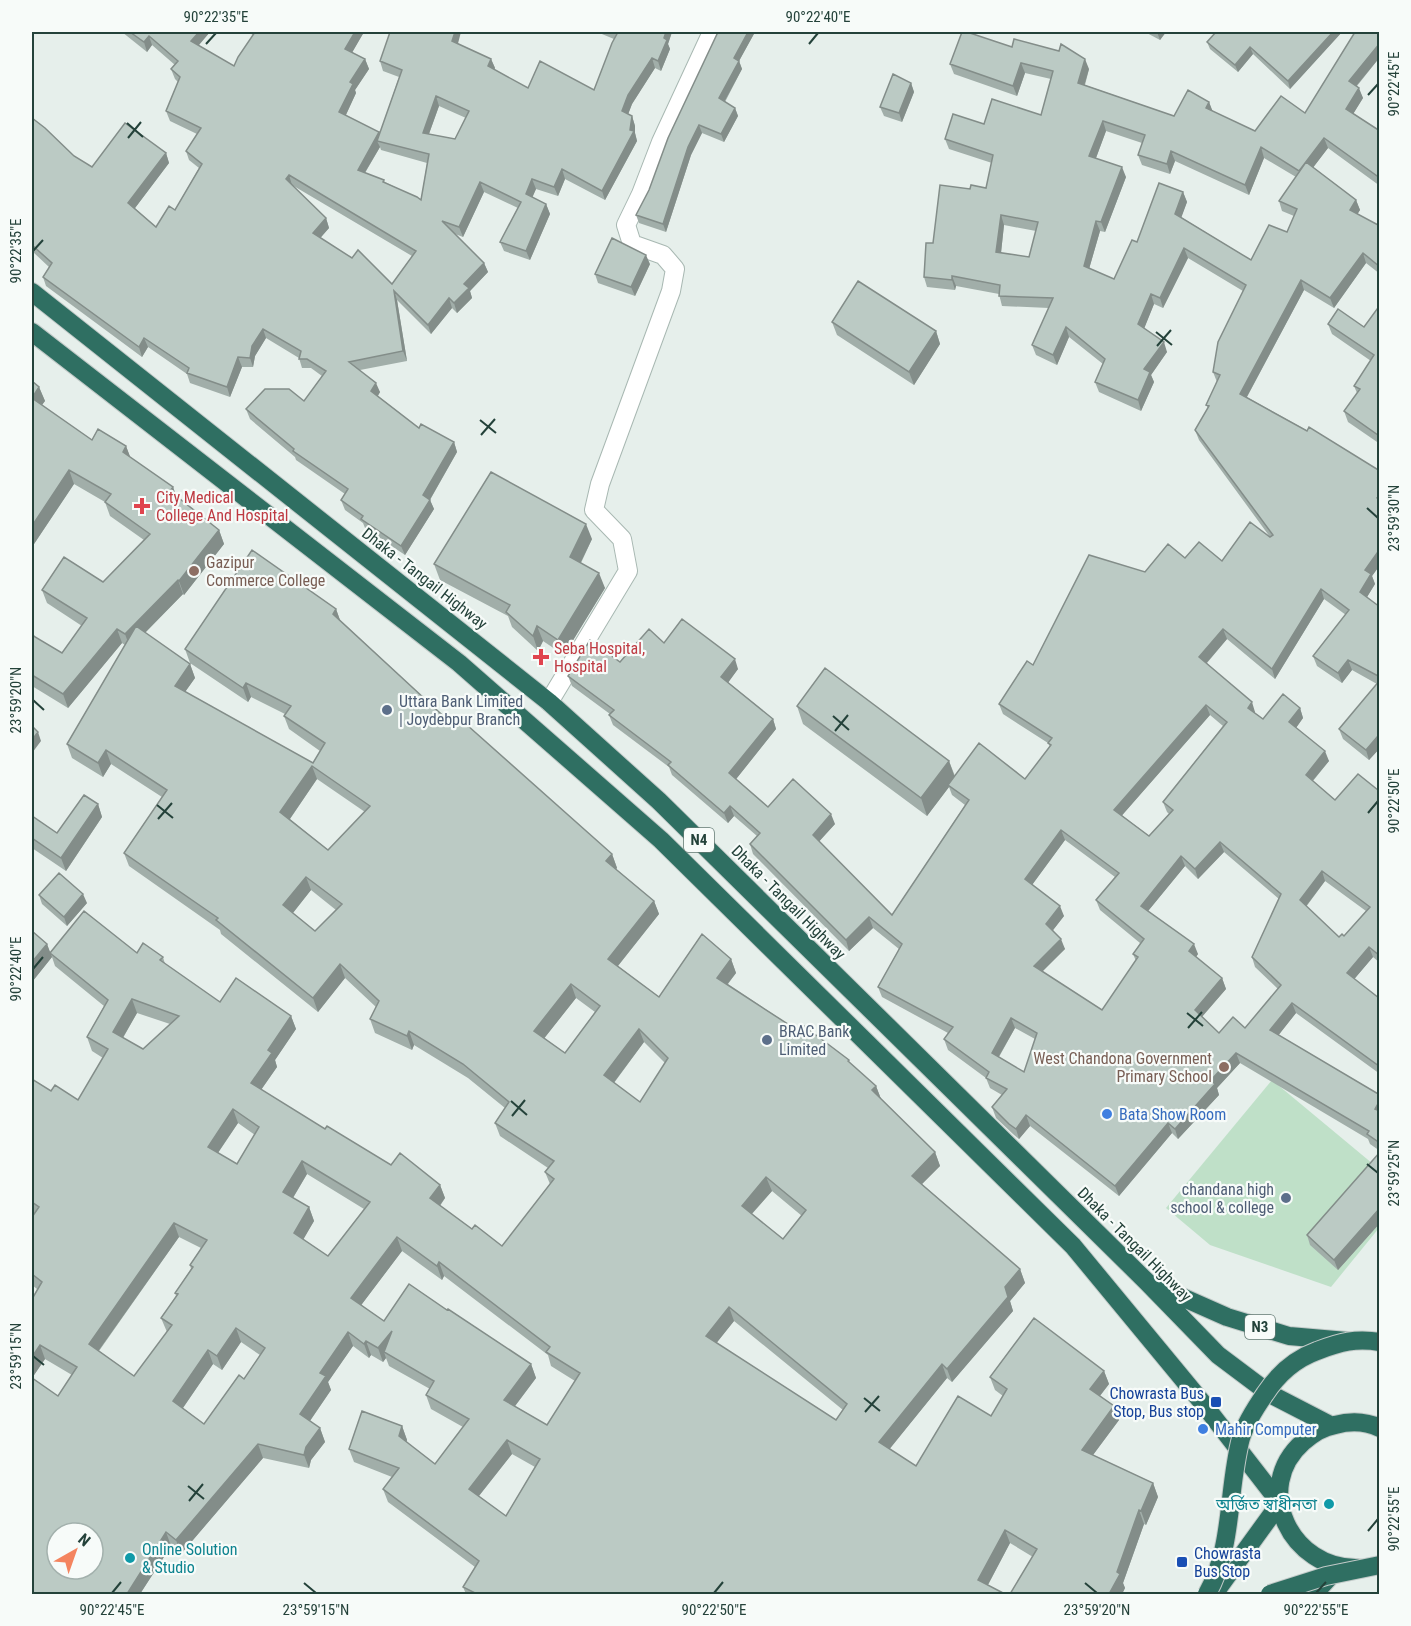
<svg xmlns="http://www.w3.org/2000/svg" width="1411" height="1626" font-family="'Roboto Condensed','Noto Sans Bengali',sans-serif">
<rect width="100%" height="100%" fill="#e6efeb"/>
<path fill="#bfe0c8" d="M1272,1080L1379,1169V1228L1331,1287L1210,1245L1166,1208Z"/>
<g fill="none" stroke-linecap="round" stroke-linejoin="round">
<defs>
<path id="minor" d="M549,702L628,571L622,539L594,510L600,484L671,291L675,269L663,255L632,244L626,225L641,194L661,142L712,32"/>
<path id="highway" d="M32,292L549,702L659,801L1147,1282L1218,1355L1270,1394L1330,1425
M32,332L459,663L661,840L1073,1246L1201,1401L1280,1503L1214,1594
M1157,1286L1227,1317L1289,1336L1347,1341
M1358,1568C1291,1570 1251,1488 1303,1442C1312,1434 1322,1427 1335,1425C1350,1421 1365,1421 1380,1428
M1314,1594L1336,1570"/>
</defs>
<use href="#minor" stroke="#a8b8b2" stroke-width="20"/>
<use href="#highway" stroke="#c2cac8" stroke-width="20"/>
<use href="#minor" stroke="#fff" stroke-width="18"/>
<use href="#highway" stroke="#2f6f62" stroke-width="18"/>
<defs>
<path id="highway-bridge" d="M1207,1594C1234,1546 1227,1490 1241,1438C1246,1422 1256,1407 1265,1394C1278,1374 1295,1359 1317,1351C1340,1342 1356,1338 1380,1342
M1270,1594L1326,1576L1380,1565"/>
</defs>
<use href="#highway-bridge" stroke="#c2cac8" stroke-width="20" stroke-linecap="butt"/>
<use href="#highway-bridge" stroke="#2f6f62" stroke-width="18"/>
</g>
<path fill="#a1aea9" fill-rule="evenodd" d="M122,32H210L198,45L234,66L253,35L248,32H364L352,52L365,59L369,69L355,90L356,93L346,115L380,133L399,77L383,71L380,61L458,44L491,59L495,68L494,70L528,88L594,90L614,39L597,32H672L668,44L670,49L661,71L655,68L632,104L628,114L632,116L635,126V133L637,141L605,200L565,179L558,196L536,189L532,197L546,204L550,214L530,260L504,251L500,242L518,208L484,192L463,237L455,234L484,263L488,272L470,291L472,298L457,313L452,308L431,334L397,300L407,361L360,370L380,392L378,396L419,428L454,442L457,452L430,500L434,509L405,555L365,528L363,523L345,510L341,500L345,494L296,460L295,457L250,419L246,409L304,401L322,376L311,368H302L299,358L266,338L255,356L253,367H242L230,397L190,383L187,374L148,347L142,357L46,286L43,277L49,267L32,251V118L74,156L92,167L166,153L169,163L135,208L156,227L175,210L199,168L189,160L186,151L197,134L170,121L166,111L178,82L175,79L171,69L175,65L152,45L147,52ZM439,106L466,118L455,139L429,134ZM380,147L381,150L427,163L421,200L385,182L384,180L365,173ZM292,185L412,256L392,284L320,238L329,228L326,218Z
M718,32H755L739,61L742,69L725,102L735,108L738,116L724,142L702,133L691,155L666,232L639,223L636,215L649,190Z
M1145,32H1166L1160,40Z
M1342,32L1290,89L1253,54L1238,72L1210,49L1207,42Z
M1380,33V57L1357,86L1363,98L1353,114L1380,131V186L1328,148L1313,167L1356,200L1360,210L1357,214L1380,226V274L1366,263L1334,308L1304,290L1247,397L1380,471V565L1372,576L1375,584L1367,597L1380,607V748L1369,760L1343,739L1339,729L1377,684L1352,670L1342,683L1317,666L1313,656L1346,615L1324,599L1275,679L1227,639L1207,663L1255,712V713L1263,719L1300,708L1303,718L1296,728L1329,761L1313,781L1335,800L1378,790L1380,788V963L1373,957L1354,979L1379,998L1380,997V1074L1296,1013L1278,1035L1380,1095V1151L1370,1144L1368,1139L1240,1063L1217,1088L1219,1095L1178,1139L1172,1133L1119,1196L1030,1126L1019,1139L1013,1134L996,1118L992,1107L1002,1095L990,1088L986,1078L948,1050L944,1039L948,1033L882,997L878,987L899,949L873,928L849,951L753,854L750,844L757,836L734,816L728,823L672,775L669,767L613,725L609,715L610,714L572,686L568,676L620,662L664,643L738,669L728,682L773,719L776,729L736,779L768,807L835,824L819,841L892,915L965,805L952,795L949,787L927,816L803,724L797,706L949,761L955,776L1025,779L1050,747L1048,743L1003,714L999,704L1033,665L1145,572L1185,558L1222,561L1270,537L1199,440L1195,430L1208,408L1206,405L1217,382L1213,372L1243,291L1188,258L1163,308L1154,304L1144,328L1167,352L1151,375L1154,382L1141,411L1099,392L1095,382L1103,364L1069,337L1057,365L1036,355L1032,345L1049,308L1002,306L999,294L956,286L955,290L927,287L924,277L933,243L970,189L986,188L992,163L949,149L945,139L984,124L1041,115L1051,79L1025,73L1017,96L954,74L950,64L1012,47L1089,69L1085,85L1174,116L1209,102L1212,111L1255,131L1305,113ZM1106,131L1142,143L1138,155L1142,165L1170,174L1175,161L1249,195L1264,158L1296,177L1279,201L1282,211L1294,216L1287,232L1251,260L1181,217L1187,202L1183,192L1137,242L1114,279L1089,269L1100,231L1105,232L1126,177L1096,158ZM1004,225L1036,231L1029,257L1001,253ZM1210,715L1223,726L1163,802L1167,812L1169,814L1149,836L1122,815ZM1065,840L1115,877L1096,900L1100,910L1140,943L1133,954L1136,961L1102,1010L1042,971L1065,949L1053,930L1064,916L1032,885ZM1224,852L1279,899L1252,957L1255,967L1278,989L1245,1028L1219,1033L1202,1017L1226,989L1222,978L1196,957L1198,954L1148,911L1185,866L1198,879ZM1325,881L1366,911L1344,936L1339,937L1306,907ZM1015,1028L1035,1039L1024,1072L999,1057Z
M911,83L914,92L902,122L884,116L880,107Z
M650,264L635,296L598,283L595,274Z
M1380,305V444L1348,422L1344,411L1357,393L1354,386L1371,361L1332,334L1328,324L1364,327Z
M832,322L936,331L940,344L914,385L837,335Z
M32,381L39,387L45,401L41,405L92,440L98,429L126,446L130,457L173,487L176,496L219,530L224,544L184,595L183,594L145,633L190,664L195,678L185,692L313,763L320,751L289,729L284,716L285,714L251,697L248,702L190,663L185,649L252,550L336,609L340,620L452,724L458,717L612,854L617,868L616,869L654,901L659,914L618,966L659,997L702,934L731,959L736,973L728,984L800,1032L804,1026L849,1060L850,1063L876,1086L881,1099L935,1152L940,1166L922,1184L1020,1269L1025,1283L1010,1301L1013,1311L952,1382L947,1378L889,1449L916,1466L958,1396L991,1416L1003,1396L995,1390L990,1377L1034,1318L1104,1371L1109,1384L1100,1396L1114,1406L1119,1420L1093,1455L1153,1483L1158,1497L1146,1525L1144,1524L1123,1583L1125,1588L1122,1594H1010L1033,1557L1010,1543L988,1585L1005,1594H466L463,1587L475,1567L388,1502L383,1489L392,1477L354,1462L349,1449L362,1411L402,1426L407,1440L406,1442L435,1464L463,1427L431,1409L426,1395L430,1389L389,1366L386,1358L383,1362L371,1355L369,1358L353,1346L328,1382L331,1390L310,1421L320,1428L325,1442L311,1460L309,1468L263,1458L181,1554L171,1546L140,1594H32V1378L58,1396L72,1375L45,1359L32,1378V1299L37,1289L32,1285V1217L34,1214L32,1213V1079L51,1091L55,1085L78,1100L103,1058L92,1051L87,1037L104,1006L55,966L52,957L32,982V931L47,944L50,953L84,911L137,953L143,943L163,957L165,964L220,1002L236,978L291,1016L296,1029L275,1060L277,1067L261,1090L325,1129L327,1126L391,1165L400,1153L440,1185L445,1198L440,1206L472,1229L475,1225L502,1246L550,1184L545,1172L548,1168L500,1136L495,1123L505,1108L468,1078L414,1045L412,1050L375,1033L370,1019L376,1007L345,978L318,1012L221,934L220,930L129,866L124,853L162,797L111,764L103,777L72,758L67,744L125,645L122,643L68,708L32,686V630L35,637L62,653L82,626L47,603L42,590L64,557L103,582L144,540L110,516L105,502L74,484L32,547ZM317,779L365,812L328,850L290,819ZM311,890L336,910L315,931L293,913ZM576,998L595,1012L565,1053L544,1038ZM137,1013L170,1024L143,1049L123,1038ZM644,1042L665,1063L640,1102L614,1083ZM238,1123L255,1135L237,1164L218,1153ZM307,1174L364,1209L328,1256L303,1239L314,1221L309,1207L293,1198ZM772,1191L802,1216L783,1239L752,1214ZM179,1237L201,1248L190,1265L191,1269L175,1293L176,1296L161,1318L167,1332L134,1376L99,1351ZM402,1251L442,1280L444,1276L548,1355L551,1366L575,1381L547,1425L515,1406L536,1378L531,1364L448,1309L447,1310L409,1284L384,1321L361,1305ZM734,1321L843,1410L836,1420L716,1343ZM241,1342L260,1355L244,1379L239,1375L204,1424L183,1408L213,1364L222,1370ZM512,1454L535,1467L506,1516L479,1496ZM57,1533H93V1569H57Z
M592,539L581,563L605,588L564,655L543,641L538,651L512,627L508,616L440,580L434,564Z
M98,804L102,817L66,871L32,848V816L57,833Z
M39,895L87,903L67,926L42,904Z
M1380,1152V1223L1338,1270L1310,1245L1307,1235Z"/>
<path fill="#838d89" d="M199,32H210L194,51L191,41Z
M355,32H364L349,58L345,49Z
M455,32H461L456,51L452,41Z
M666,32H672L668,44L670,49L661,71L658,61Z
M748,32H755L739,61L742,69L722,106L719,98L734,58Z
M1157,32H1166L1160,40Z
M1333,32H1342L1290,89L1288,81Z
M149,36L152,45L147,52L144,42Z
M1380,43V57L1352,91L1349,81Z
M1250,47L1253,54L1238,72L1235,65Z
M652,58L655,68L632,104L626,120L622,111L628,95Z
M365,59L369,69L355,90L356,93L343,121L339,112L350,82Z
M491,59L495,68L491,76L488,66Z
M1085,59L1089,69L1082,93L1078,83Z
M1021,63L1025,73L1017,96L1013,86Z
M911,83L914,92L902,122L899,113Z
M1359,88L1363,98L1350,119L1346,109Z
M436,96L439,106L426,142L423,133Z
M1209,102L1213,112L1206,108Z
M735,108L738,116L724,142L721,134Z
M632,116L635,126V133L637,141L605,200L602,191L630,130Z
M1103,121L1106,131L1093,166L1089,156Z
M699,125L702,133L691,155L666,232L663,224L688,147Z
M379,132L383,141H377L380,147L361,179L358,170Z
M1324,138L1328,148L1303,181L1299,171Z
M1261,147L1264,158L1249,195L1245,185Z
M1171,151L1175,161L1170,174L1167,164Z
M166,153L169,163L132,212L128,203Z
M1122,167L1126,177L1105,232L1101,222Z
M562,169L565,179L558,196L554,187Z
M289,175L292,185L286,179Z
M532,179L536,189L530,203L526,194Z
M480,182L484,192L463,237L459,227Z
M1183,192L1187,202L1179,224L1175,214Z
M1356,200L1360,210L1354,220L1350,210Z
M546,204L550,214L530,260L526,251Z
M1001,215L1004,225L1000,262L996,252Z
M326,218L329,228L316,243L313,233Z
M1096,221L1100,231L1087,276L1084,266Z
M1184,248L1188,258L1163,308L1160,298Z
M1363,253L1366,263L1334,308L1330,298Z
M646,255L650,264L635,296L631,287Z
M484,263L488,272L470,291L472,298L457,313L454,303L464,284Z
M952,276L956,286L955,290L952,280Z
M1301,280L1304,290L1243,404L1240,394Z
M394,291L397,300L407,361L403,351Z
M1151,294L1154,304L1142,334L1138,324Z
M449,298L452,308L431,334L428,325Z
M1066,327L1069,337L1057,365L1053,355Z
M263,329L266,338L255,356L253,367L250,358L252,346Z
M936,331L940,344L914,385L909,372Z
M144,338L148,347L142,357L139,347Z
M1164,342L1167,352L1151,375L1154,382L1141,411L1138,400L1144,369Z
M238,357L242,367L230,397L227,387Z
M376,383L380,392L375,400L371,391Z
M39,387L45,401L37,412L32,398Z
M454,442L457,452L428,503L430,500L434,509L405,555L401,546L423,495Z
M126,446L131,459L123,452Z
M69,470L74,484L32,547V526Z
M173,487L178,501L170,491Z
M586,524L592,539L576,572L570,557Z
M219,530L224,544L184,595L179,581Z
M1380,549V565L1372,576L1375,584L1364,602L1360,592L1365,570Z
M599,573L605,588L564,655L558,640Z
M178,580L183,594L130,648L125,634Z
M1321,589L1324,599L1275,679L1272,669Z
M336,609L341,623L333,614Z
M537,626L543,641L538,651L533,636Z
M117,629L122,643L68,708L63,694Z
M1223,629L1227,639L1203,667L1199,657Z
M735,659L738,669L725,687L721,677Z
M1348,660L1352,670L1342,683L1338,673Z
M190,664L195,678L180,699L175,686Z
M246,683L251,697L248,702L243,688Z
M1252,702L1255,712L1251,718L1248,708Z
M1206,705L1210,715L1118,820L1114,810Z
M1300,708L1303,718L1293,732L1289,722Z
M773,719L776,729L733,783L729,773Z
M38,732L41,741L32,753V740Z
M1377,737L1380,748L1369,760L1366,750Z
M106,750L111,764L103,777L98,763Z
M1325,751L1329,761L1309,785L1306,775Z
M949,761L955,778L948,785L949,787L927,816L921,798Z
M312,766L317,779L285,826L280,812Z
M98,804L102,817L66,871L61,858Z
M730,806L734,816L728,823L724,813Z
M831,814L835,824L816,845L813,835Z
M1061,830L1065,840L1029,889L1025,879Z
M1220,842L1224,852L1198,879L1195,869Z
M612,854L617,868L611,875L606,861Z
M1181,856L1185,866L1144,916L1141,906Z
M1322,871L1325,881L1303,910L1300,900Z
M306,877L311,890L288,919L283,905Z
M83,894L87,903L67,926L64,917Z
M654,901L659,914L613,972L608,959Z
M1060,906L1064,916L1050,934L1046,924Z
M869,917L873,928L849,951L846,940Z
M1061,939L1065,949L1038,976L1034,966Z
M47,944L52,957L32,982V962Z
M1194,944L1198,954L1193,961L1189,951Z
M1369,947L1373,957L1351,983L1347,973Z
M731,959L736,973L722,991L717,978Z
M340,964L345,978L318,1012L313,998Z
M1222,978L1226,989L1199,1020L1195,1010Z
M571,984L576,998L539,1045L534,1031Z
M132,999L137,1013L118,1046L113,1032Z
M1292,1003L1296,1013L1274,1041L1270,1030Z
M291,1016L296,1029L275,1060L277,1067L256,1097L251,1083L268,1050Z
M1011,1018L1015,1028L995,1063L992,1053Z
M639,1029L644,1042L609,1089L604,1075Z
M409,1031L414,1045L412,1050L407,1036Z
M1236,1053L1240,1063L1217,1088L1219,1095L1178,1139L1175,1129L1211,1080Z
M876,1086L881,1099L872,1090Z
M1380,1100V1117L1375,1109Z
M233,1109L238,1123L213,1160L208,1147Z
M1026,1115L1030,1126L1019,1139L1016,1129Z
M1168,1123L1172,1133L1119,1196L1115,1186Z
M935,1152L940,1166L917,1189L912,1176Z
M302,1161L307,1174L288,1206L283,1192Z
M766,1177L772,1191L747,1219L742,1206Z
M440,1185L445,1198L435,1212L430,1198Z
M309,1207L314,1221L299,1247L294,1233Z
M1380,1208V1223L1338,1270L1334,1260Z
M174,1223L179,1237L94,1357L89,1344Z
M397,1237L402,1251L356,1312L351,1298Z
M439,1262L444,1276L442,1280L437,1266Z
M1020,1269L1025,1283L1010,1301L1013,1311L952,1382L947,1369L1005,1287Z
M729,1307L734,1321L711,1350L706,1336Z
M236,1328L241,1342L222,1370L217,1356Z
M392,1331L384,1352L386,1358L383,1362L378,1348Z
M348,1332L353,1346L328,1382L331,1390L305,1428L300,1414L320,1373Z
M366,1341L371,1355L369,1358L364,1344Z
M40,1345L45,1359L32,1378V1357Z
M208,1350L213,1364L178,1415L173,1401Z
M531,1364L536,1378L509,1414L504,1400Z
M942,1364L947,1378L884,1456L879,1442Z
M1104,1371L1109,1384L1095,1402L1090,1389Z
M1114,1406L1119,1420L1087,1463L1082,1450Z
M402,1426L407,1440L404,1450L399,1436Z
M320,1428L325,1442L311,1460L309,1468L304,1455L306,1447Z
M507,1440L512,1454L474,1502L469,1489Z
M258,1444L263,1458L181,1554L176,1540Z
M1153,1483L1158,1497L1146,1525L1141,1511Z
M1139,1510L1144,1524L1123,1583L1125,1588L1122,1594H1109Z
M1005,1530L1010,1543L983,1594L978,1580Z
M166,1532L171,1546L140,1594H127Z"/>
<path fill="#bbcac4" stroke="#838d89" stroke-width="1.5" fill-rule="evenodd" d="M130,32H199L191,41L234,66L238,57L255,32H355L345,49L365,59L350,82L353,84L339,112L379,132L358,170L384,180L383,182L417,197L421,200L429,154L377,141L402,70L380,61L390,32H455L452,41L491,59L488,66L528,88L540,61L594,90L612,43L618,32H616H666L664,38L667,40L658,61L652,58L628,95L622,111L632,116L630,130L634,131L602,191L562,169L554,187L532,179L526,194L546,204L526,251L500,242L521,202L480,182L459,227L442,221L484,263L464,284L469,288L454,303L449,298L428,325L394,291L403,351L349,362L376,383L371,391L419,428L421,424L454,442L423,495L430,500L401,546L361,519L363,516L341,500L348,489L293,451L294,449L246,409L265,389H289L304,401L326,371L307,359H299L301,351L263,329L252,346L250,358L238,357L227,387L187,373L189,368L144,338L139,347L43,277L52,263L32,245V118L45,128L74,156L92,167L125,123L166,153L128,203L156,227L169,206L175,210L202,164L186,151L201,128L166,111L180,77L171,69L178,61L149,36L144,42ZM436,96L469,111L455,139L423,133ZM289,175L416,251L392,284L358,250L352,258L313,233L326,218L286,179Z
M718,32H748L734,58L739,61L719,98L735,108L721,134L699,125L688,147L663,224L636,215L649,190L668,138Z
M962,32H967L1012,47L1014,39L1059,51L1061,44L1085,59L1078,83L1174,116L1188,90L1209,102L1206,108L1255,131L1281,96L1305,113L1355,32H1378L1380,33V43L1349,81L1359,88L1346,109L1380,131V178L1324,138L1299,171L1261,147L1245,185L1171,151L1167,164L1138,155L1145,135L1103,121L1089,156L1122,167L1101,222L1096,221L1084,266L1114,279L1132,240L1137,242L1159,183L1183,192L1175,214L1251,260L1269,225L1287,232L1297,209L1279,201L1306,162L1356,200L1350,210L1380,226V267L1363,253L1330,298L1301,280L1240,394L1307,431L1309,427L1380,471V495L1377,498L1380,500V549L1365,570L1371,574L1360,592L1380,607V677L1348,660L1338,673L1313,656L1349,610L1321,589L1272,669L1223,629L1199,657L1252,702L1248,708L1263,719L1283,694L1300,708L1289,722L1325,751L1306,775L1335,800L1358,774L1378,790L1380,788V956L1369,947L1347,973L1379,998L1380,997V1065L1379,1066L1292,1003L1270,1030L1380,1095V1100L1375,1109L1380,1111V1143L1367,1134L1369,1131L1236,1053L1211,1080L1215,1084L1175,1129L1168,1123L1115,1186L1026,1115L1016,1129L1009,1124L992,1107L1007,1089L986,1078L989,1072L944,1039L953,1027L878,987L902,944L869,917L846,940L750,844L760,833L730,806L724,813L668,765L671,762L609,715L614,710L568,676L590,640L620,662L649,629L664,643L682,619L735,659L721,677L773,719L729,773L768,807L793,779L831,814L813,835L892,915L969,800L948,785L979,743L1025,779L1051,745L1048,743L1052,738L999,704L1027,661L1033,665L1089,555L1145,572L1168,544L1185,558L1199,542L1222,561L1250,522L1270,537L1273,535L1195,430L1209,406L1206,405L1220,375L1213,372L1218,342L1246,285L1184,248L1160,298L1151,294L1138,324L1164,342L1144,369L1150,372L1138,400L1095,382L1105,359L1066,327L1053,355L1032,345L1053,298L999,296L1000,285L952,276V280L924,277L926,243H933L940,185L970,189L971,185L986,188L993,155L945,139L953,114L984,124L992,99L1041,115L1053,71L1021,63L1013,86L950,64ZM1001,215L1038,222L1029,257L996,252ZM1206,705L1227,722L1163,802L1173,810L1149,836L1114,810ZM1061,830L1119,873L1096,900L1144,939L1133,954L1138,957L1102,1010L1034,966L1061,939L1046,924L1060,906L1025,879ZM1220,842L1281,894L1252,957L1281,985L1245,1028L1233,1017L1219,1033L1195,1010L1222,978L1189,951L1194,944L1141,906L1181,856L1195,869ZM1322,871L1370,907L1344,936L1342,934L1339,937L1300,900ZM1011,1018L1037,1033L1024,1072L992,1053Z
M1216,32H1333L1288,81L1250,47L1235,65L1207,42Z
M893,74L911,83L899,113L880,107Z
M612,238L646,255L631,287L595,274Z
M858,281L936,331L909,372L832,322Z
M1380,305V433L1378,435L1344,411L1360,389L1354,386L1374,355L1328,324L1338,309L1364,327Z
M32,381L39,387L32,398L92,440L98,429L126,446L123,452L173,487L170,491L219,530L179,581L178,580L125,634L117,629L63,694L32,675V635L62,653L87,618L42,590L64,557L103,582L150,534L105,502L111,494L69,470L32,526Z
M491,472L586,524L570,557L599,573L558,640L537,626L533,636L506,612L510,605L434,564Z
M252,550L336,609L333,614L452,724L458,717L612,854L606,861L654,901L608,959L659,997L702,934L731,959L717,978L800,1032L804,1026L849,1060L848,1061L876,1086L872,1090L935,1152L912,1176L1020,1269L1005,1287L1008,1297L947,1369L942,1364L879,1442L916,1466L958,1396L991,1416L1007,1389L990,1377L1034,1318L1104,1371L1090,1389L1114,1406L1082,1450L1153,1483L1141,1511L1139,1510L1117,1572L1120,1574L1109,1594H1010L1037,1549L1005,1530L978,1580L1005,1594H477L463,1587L479,1561L383,1489L399,1468L349,1449L362,1411L402,1426L399,1436L435,1464L469,1419L426,1395L434,1381L384,1352L392,1331L378,1348L366,1341L364,1344L348,1332L320,1373L326,1376L300,1414L320,1428L306,1447L304,1455L258,1444L176,1540L166,1532L127,1594H32V1378L58,1396L77,1367L40,1345L32,1357V1299L42,1282L32,1274V1217L39,1207L32,1202V1079L51,1091L55,1085L78,1100L108,1049L87,1037L108,1000L50,953L84,911L137,953L143,943L163,957L160,960L220,1002L236,978L291,1016L268,1050L272,1053L251,1083L325,1129L327,1126L391,1165L400,1153L440,1185L430,1198L472,1229L475,1225L502,1246L554,1179L545,1172L554,1161L495,1123L509,1102L463,1064L409,1031L407,1036L370,1019L379,1001L340,964L313,998L216,920L218,918L124,853L167,790L106,750L98,763L67,744L136,626L190,664L175,686L313,763L325,743L284,716L291,706L246,683L243,688L185,649ZM312,766L370,806L328,850L280,812ZM306,877L342,904L315,931L283,905ZM571,984L600,1006L565,1053L534,1031ZM132,999L179,1016L143,1049L113,1032ZM639,1029L668,1058L640,1102L604,1075ZM233,1109L259,1127L237,1164L208,1147ZM302,1161L370,1202L328,1256L294,1233L309,1207L283,1192ZM766,1177L806,1210L783,1239L742,1206ZM174,1223L207,1240L190,1265L193,1267L175,1293L178,1294L161,1318L172,1325L134,1376L89,1344ZM397,1237L437,1266L439,1262L550,1347L546,1352L580,1373L547,1425L504,1400L531,1364L448,1309L447,1310L409,1284L384,1321L351,1298ZM729,1307L847,1404L836,1420L706,1336ZM236,1328L265,1348L244,1379L239,1375L204,1424L173,1401L208,1350L217,1356ZM507,1440L540,1459L506,1516L469,1489ZM57,1533H93V1569H57Z
M825,668L949,761L921,798L797,706Z
M1380,680V740L1377,737L1366,750L1339,729Z
M32,726L38,732L32,740Z
M84,795L98,804L61,858L32,838V816L57,833Z
M59,873L83,894L64,917L39,895Z
M32,931L47,944L32,962Z
M1380,1152V1208L1334,1260L1307,1235Z"/>
<path fill="none" stroke="#24423a" stroke-width="2" d="M206,44L216,33M809,44L818,33M1368,95L1378,84M127,123L143,137M128,138L141,122M33,251L43,240M1156,332L1172,345M1157,346L1171,330M480,420L496,433M481,435L495,419M1367,508L1378,518M33,700L44,710M833,716L849,730M835,731L848,715M157,805L173,818M1368,813L1378,801M158,819L172,803M33,969L43,957M1187,1013L1203,1026M1188,1028L1202,1012M511,1101L527,1115M512,1116L525,1100M1367,1164L1378,1173M33,1356L44,1365M864,1398L880,1411M865,1412L879,1396M188,1486L204,1499M189,1501L203,1484M1368,1531L1378,1519M304,1583L316,1593M1085,1583L1097,1593M112,1593L121,1582M714,1593L723,1582M1316,1593L1326,1582"/>
<g fill="#e0444e" stroke="#f7fbf9" stroke-width="2">
<path d="M139 497h6v6h6v6h-6v6h-6v-6h-6v-6h6z"/>
<path d="M538 648h6v6h6v6h-6v6h-6v-6h-6v-6h6z"/>
</g>
<g fill="#8d6e63" stroke="#f7fbf9" stroke-width="2">
<circle cx="194" cy="571" r="6"/>
<circle cx="1224" cy="1067" r="6"/>
</g>
<g fill="#5c6f8a" stroke="#f7fbf9" stroke-width="2">
<circle cx="387" cy="710" r="6"/>
<circle cx="767" cy="1040" r="6"/>
<circle cx="1286" cy="1198" r="6"/>
</g>
<g fill="#3f7fe0" stroke="#f7fbf9" stroke-width="2">
<circle cx="1107" cy="1114" r="6"/>
<circle cx="1203" cy="1429" r="6"/>
</g>
<g fill="#1a4fb4" stroke="#f7fbf9" stroke-width="2">
<rect x="1210" y="1396" width="12" height="12" rx="3"/>
<rect x="1176" y="1556" width="12" height="12" rx="3"/>
</g>
<g fill="#0f9aa8" stroke="#f7fbf9" stroke-width="2">
<circle cx="1329" cy="1504" r="6"/>
<circle cx="130" cy="1558" r="6"/>
</g>
<g text-anchor="middle" stroke-width="4.5" stroke-linejoin="round" paint-order="stroke">
<g fill="#f7fbf9" stroke="#637a73" stroke-width="1.5">
<rect x="684" y="828" width="30" height="24" rx="4.5"/>
<rect x="1245" y="1315" width="30" height="24" rx="4.5"/>
</g>
<g font-size="15" font-weight="bold" fill="#24423a">
<text x="699" y="845">N4</text>
<text x="1260" y="1332">N3</text>
</g>
<g font-size="16" fill="#be3a42" stroke="#f7fbf9" text-anchor="start">
<text x="156" y="503">City Medical<tspan x="156" dy="18">College And Hospital</tspan></text>
<text x="554" y="654">Seba Hospital,<tspan x="554" dy="18">Hospital</tspan></text>
</g>
<g font-size="16" fill="#785e54" stroke="#f7fbf9" text-anchor="start">
<text x="206" y="568">Gazipur<tspan x="206" dy="18">Commerce College</tspan></text>
<text x="1212" y="1064" text-anchor="end">West Chandona Government<tspan x="1212" dy="18">Primary School</tspan></text>
</g>
<g font-size="16" fill="#24423a" stroke="#f7fbf9">
<text transform="translate(425 578) rotate(38)" y="6">Dhaka - Tangail Highway</text>
<text transform="translate(789 902) rotate(45)" y="6">Dhaka - Tangail Highway</text>
<text transform="translate(1135 1244) rotate(45)" y="6">Dhaka - Tangail Highway</text>
</g>
<g font-size="16" fill="#4e5e75" stroke="#f7fbf9" text-anchor="start">
<text x="399" y="707">Uttara Bank Limited<tspan x="399" dy="18">| Joydebpur Branch</tspan></text>
<text x="779" y="1037">BRAC Bank<tspan x="779" dy="18">Limited</tspan></text>
<text x="1274" y="1195" text-anchor="end">chandana high<tspan x="1274" dy="18">school &amp; college</tspan></text>
</g>
<g font-size="16" fill="#366cbe" stroke="#f7fbf9" text-anchor="start">
<text x="1119" y="1120">Bata Show Room</text>
<text x="1215" y="1435">Mahir Computer</text>
</g>
<g font-size="16" fill="#164399" stroke="#f7fbf9" text-anchor="end">
<text x="1204" y="1399">Chowrasta Bus<tspan x="1204" dy="18">Stop, Bus stop</tspan></text>
<text x="1194" y="1559" text-anchor="start">Chowrasta<tspan x="1194" dy="18">Bus Stop</tspan></text>
</g>
<g font-size="16" fill="#0d838f" stroke="#f7fbf9" text-anchor="end">
<text x="1317" y="1510">অর্জিত স্বাধীনতা</text>
<text x="142" y="1555" text-anchor="start">Online Solution<tspan x="142" dy="18">&amp; Studio</tspan></text>
</g>
</g>
<rect width="1411" height="1626" fill="none" stroke="#f7fbf9" stroke-width="66"/>
<g transform="translate(75 1551) rotate(40)"><circle r="28" fill="#f7fbf9" stroke="#a3b1ad" stroke-width="1.5"/>
<path d="M0-4.5L10 22L0 15L-10 22Z" fill="#f4845f"/>
<text y="-9" font-size="16" font-weight="bold" text-anchor="middle" fill="#24423a">N</text>
</g>
<rect x="33" y="33" width="1345" height="1560" fill="none" stroke="#24423a" stroke-width="2"/>
<g font-size="15" text-anchor="middle" fill="#24423a">
<text x="216" y="22">90°22'35"E</text>
<text x="818" y="22">90°22'40"E</text>
<text transform="translate(1394 84) rotate(-90)" y="5">90°22'45"E</text>
<text transform="translate(16 251) rotate(-90)" y="5">90°22'35"E</text>
<text transform="translate(1394 518) rotate(-90)" y="5">23°59'30"N</text>
<text transform="translate(16 700) rotate(-90)" y="5">23°59'20"N</text>
<text transform="translate(1394 801) rotate(-90)" y="5">90°22'50"E</text>
<text transform="translate(16 969) rotate(-90)" y="5">90°22'40"E</text>
<text transform="translate(1394 1173) rotate(-90)" y="5">23°59'25"N</text>
<text transform="translate(16 1356) rotate(-90)" y="5">23°59'15"N</text>
<text transform="translate(1394 1519) rotate(-90)" y="5">90°22'55"E</text>
<text x="112" y="1615">90°22'45"E</text>
<text x="316" y="1615">23°59'15"N</text>
<text x="714" y="1615">90°22'50"E</text>
<text x="1097" y="1615">23°59'20"N</text>
<text x="1316" y="1615">90°22'55"E</text>
</g>
</svg>
